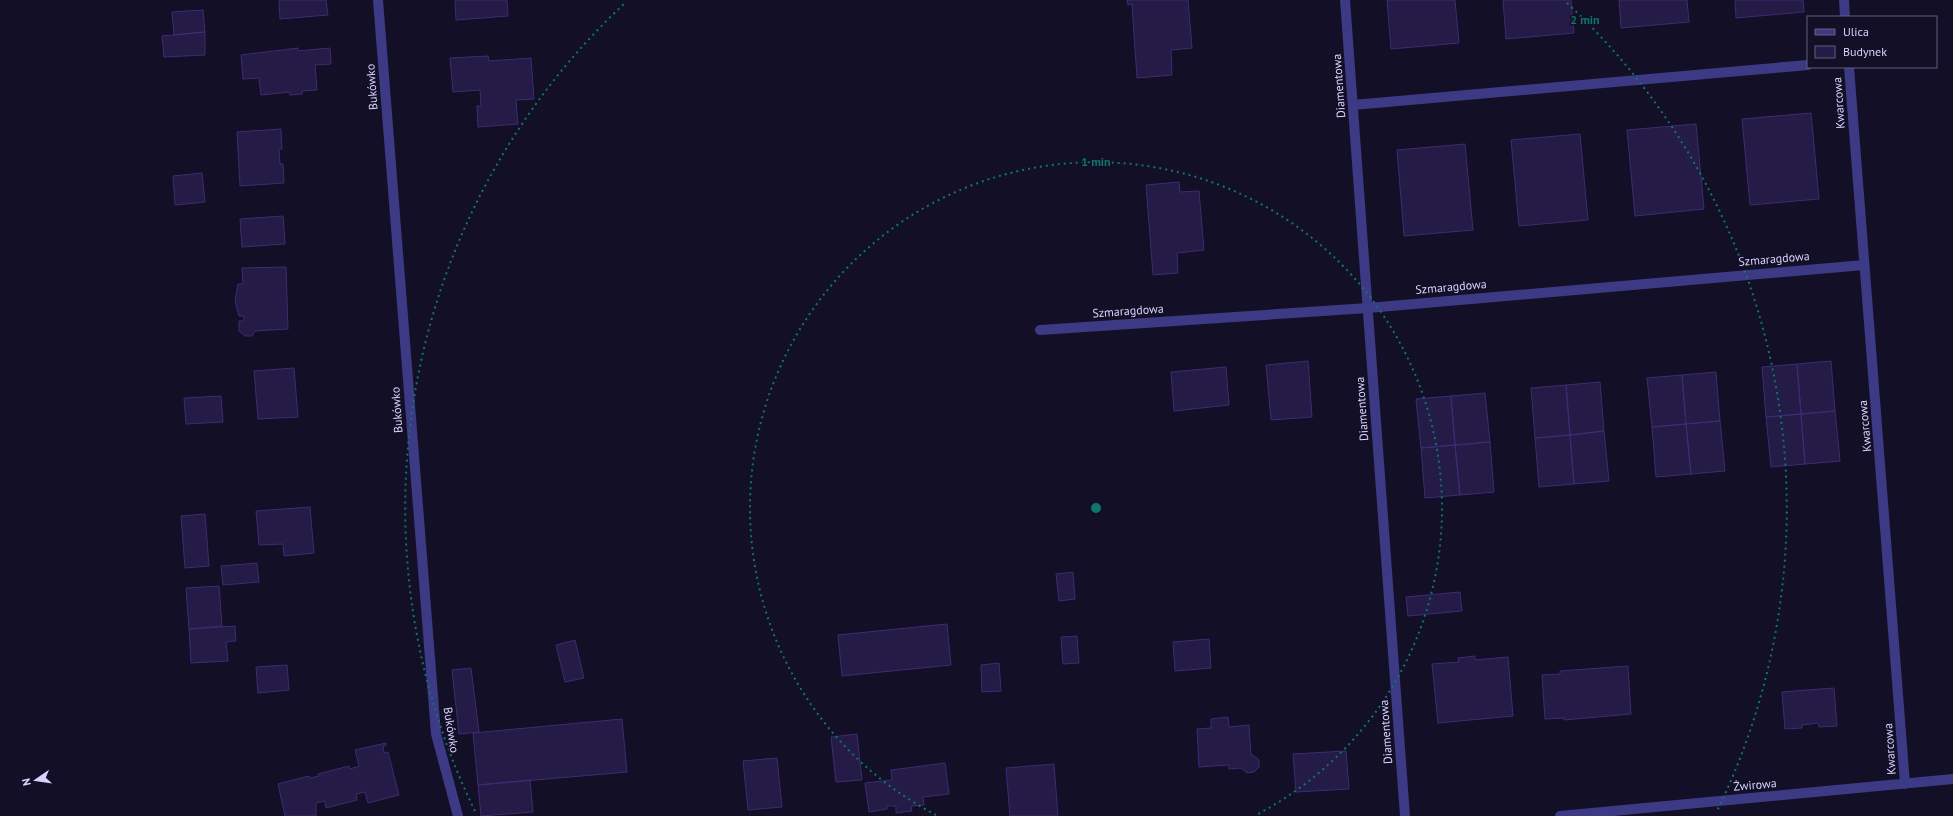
<svg xmlns="http://www.w3.org/2000/svg" width="1953" height="816" font-family="'PT Sans',sans-serif">
<rect width="100%" height="100%" fill="#130f26"/>
<path fill="#241b47" stroke="#3b2d73" d="M279,0H326L328,15L280,19Z
M455,0H507L508,16L456,20Z
M1127,0H1188L1192,48L1171,50L1172,75L1137,78L1132,4L1128,5Z
M1387,0H1455L1459,43L1391,49Z
M1503,0H1571L1574,33L1506,39Z
M1619,0H1687L1689,22L1621,28Z
M1735,0H1803L1804,12L1736,18Z
M203,10L205,32L174,35L172,12Z
M205,32V55L164,57L162,36Z
M298,48V51L330,48L331,64L315,65L317,90L302,91V94L290,95V92L261,95L259,78L243,79L241,55Z
M488,56L489,61L531,58L534,99L516,100L518,124L478,127L477,106H481L480,90L453,92L450,58Z
M1811,113L1819,199L1750,205L1742,119Z
M1696,124L1704,209L1635,216L1627,130Z
M281,129L282,149H279L280,164H283L284,183L240,186L237,132Z
M1580,134L1588,220L1519,226L1511,140Z
M1465,144L1473,230L1404,236L1397,150Z
M202,173L205,202L175,205L173,176Z
M1179,182L1180,192L1199,191L1204,250L1177,253L1178,273L1153,275L1146,185Z
M283,216L285,244L242,247L240,219Z
M286,267L288,329L255,331L252,336H245L239,331V321H244V316H239L235,301L238,284H243L242,268Z
M1308,361L1312,417L1271,420L1266,365Z
M1831,361L1835,411L1801,414L1797,364Z
M1797,364L1801,414L1766,417L1762,367Z
M1226,367L1229,405L1174,411L1171,372Z
M294,368L298,417L258,419L254,371Z
M1716,372L1720,421L1686,424L1682,375Z
M1682,375L1686,424L1652,427L1647,378Z
M1600,382L1604,431L1570,435L1566,385Z
M1566,385L1570,435L1535,438L1531,388Z
M1485,393L1490,442L1455,445L1451,396Z
M221,396L223,422L186,424L184,398Z
M1451,396L1455,445L1421,448L1416,399Z
M1835,411L1840,461L1805,464L1801,414Z
M1801,414L1805,464L1771,467L1766,417Z
M1720,421L1725,471L1691,474L1686,424Z
M1686,424L1691,474L1656,477L1652,427Z
M1604,431L1609,481L1574,484L1570,435Z
M1570,435L1574,484L1539,487L1535,438Z
M1490,442L1494,492L1460,495L1455,445Z
M1455,445L1460,495L1425,498L1421,448Z
M310,507L314,553L284,556L283,544L259,545L256,511Z
M205,514L209,566L185,568L181,516Z
M257,563L259,582L223,585L221,566Z
M1073,572L1075,599L1059,601L1056,574Z
M219,586L222,626L189,629L186,588Z
M1460,592L1462,611L1408,616L1406,597Z
M947,624L951,665L842,676L838,635Z
M235,626L236,641L226,642L228,661L191,663L189,629Z
M1077,636L1079,663L1063,664L1061,637Z
M1209,639L1211,668L1175,671L1173,642Z
M575,640L584,678L565,682L556,645Z
M1475,656V660L1508,657L1513,716L1438,723L1432,664L1459,662L1458,658Z
M999,663L1001,691L982,692L981,665Z
M287,665L289,690L258,693L256,667Z
M1628,666L1631,714L1564,720V718L1545,719L1542,675L1560,674V671Z
M471,668L479,732L459,734L452,670Z
M1834,688L1837,726L1819,727L1818,723L1802,725V728L1785,729L1782,692Z
M1228,717L1229,727L1249,725L1251,755H1253L1259,760V767L1254,772L1247,773L1241,768L1229,769V765L1199,767L1197,729L1211,728V719Z
M622,719L627,772L478,785L473,733Z
M857,734L862,780L836,782L831,737Z
M386,743V745L383,746L384,753L388,752L399,795L368,803L365,792L356,794L357,800L326,808L325,801L316,803V816H285L278,784L309,776L310,778L319,776L318,774L349,766L350,769L359,766L355,750Z
M1346,751L1349,789L1296,792L1293,754Z
M777,758L782,807L748,810L743,761Z
M945,763L949,794L923,797L924,805L911,806L912,811L896,813V806H887V809L869,812L865,783L892,780L891,770Z
M1054,764L1058,816H1010L1006,768Z
M530,780L533,812L481,816L478,785Z"/>
<g fill="none" stroke-linecap="round" stroke-linejoin="round">
<path stroke="#3d3a85" stroke-width="10" d="M1353,105L1808,65"/>
<path stroke="#3d3a85" stroke-width="10" d="M378,0L436,734L458,816
M1345,0L1405,816
M1844,0L1845,17
M1849,67L1905,784
M1040,330L1368,308L1864,265
M1560,816L1953,779"/>
</g>
<g fill="none" stroke="#0f766e" stroke-width="2" stroke-dasharray="2 4">
<path d="M936 815A346 346 0 1 1 1256 815"/>
<path d="M475 811A691 691 0 0 1 625 3M1567 3A691 691 0 0 1 1717 811"/>
</g>
<g text-anchor="middle" stroke-width="3" stroke-linejoin="round" paint-order="stroke">
<g font-size="12" fill="#d9d4ff" stroke="#130f26">
<text transform="translate(1339 86) rotate(-94)" y="4">Diamentowa</text>
<text transform="translate(372 87) rotate(-94)" y="4">Bukówko</text>
<text transform="translate(1839 103) rotate(-94)" y="4">Kwarcowa</text>
<text transform="translate(1774 259) rotate(-5)" y="4">Szmaragdowa</text>
<text transform="translate(1451 287) rotate(-5)" y="4">Szmaragdowa</text>
<text transform="translate(1128 311) rotate(-4)" y="4">Szmaragdowa</text>
<text transform="translate(1362 409) rotate(-94)" y="4">Diamentowa</text>
<text transform="translate(397 410) rotate(-94)" y="4">Bukówko</text>
<text transform="translate(1865 426) rotate(-95)" y="4">Kwarcowa</text>
<text transform="translate(451 730) rotate(81)" y="4">Bukówko</text>
<text transform="translate(1386 732) rotate(-94)" y="4">Diamentowa</text>
<text transform="translate(1890 749) rotate(-94)" y="4">Kwarcowa</text>
<text transform="translate(1755 785) rotate(-5)" y="4">Żwirowa</text>
</g>
</g>
<circle cx="1096" cy="508" r="6" fill="#0f766e" stroke="#130f26" stroke-width="2"/>
<g font-size="12" text-anchor="middle" font-weight="bold" fill="#0f766e" stroke="#130f26" stroke-width="3" stroke-linejoin="round" paint-order="stroke">
<text x="1585" y="24">2 min</text>
<text x="1096" y="166">1 min</text>
</g>
<rect x="1807" y="16" width="130" height="52" fill="#130f26" stroke="#625e7d"/>
<rect x="1815" y="29" width="20" height="6" fill="#3d3a85" stroke="#625e7d"/>
<text x="1843" y="36" font-size="12" fill="#d9d4ff">Ulica</text>
<rect x="1815" y="46" width="20" height="12" fill="#241b47" stroke="#625e7d"/>
<text x="1843" y="56" font-size="12" fill="#d9d4ff">Budynek</text>
<g transform="translate(36 780) rotate(257)" stroke="#130f26" stroke-width="3" paint-order="stroke">
<path d="M0-3L7 15L0 10L-7 15Z" fill="#d9d4ff"/>
<text y="-6" font-size="11" font-weight="bold" text-anchor="middle" fill="#d9d4ff">N</text>
</g>
</svg>
